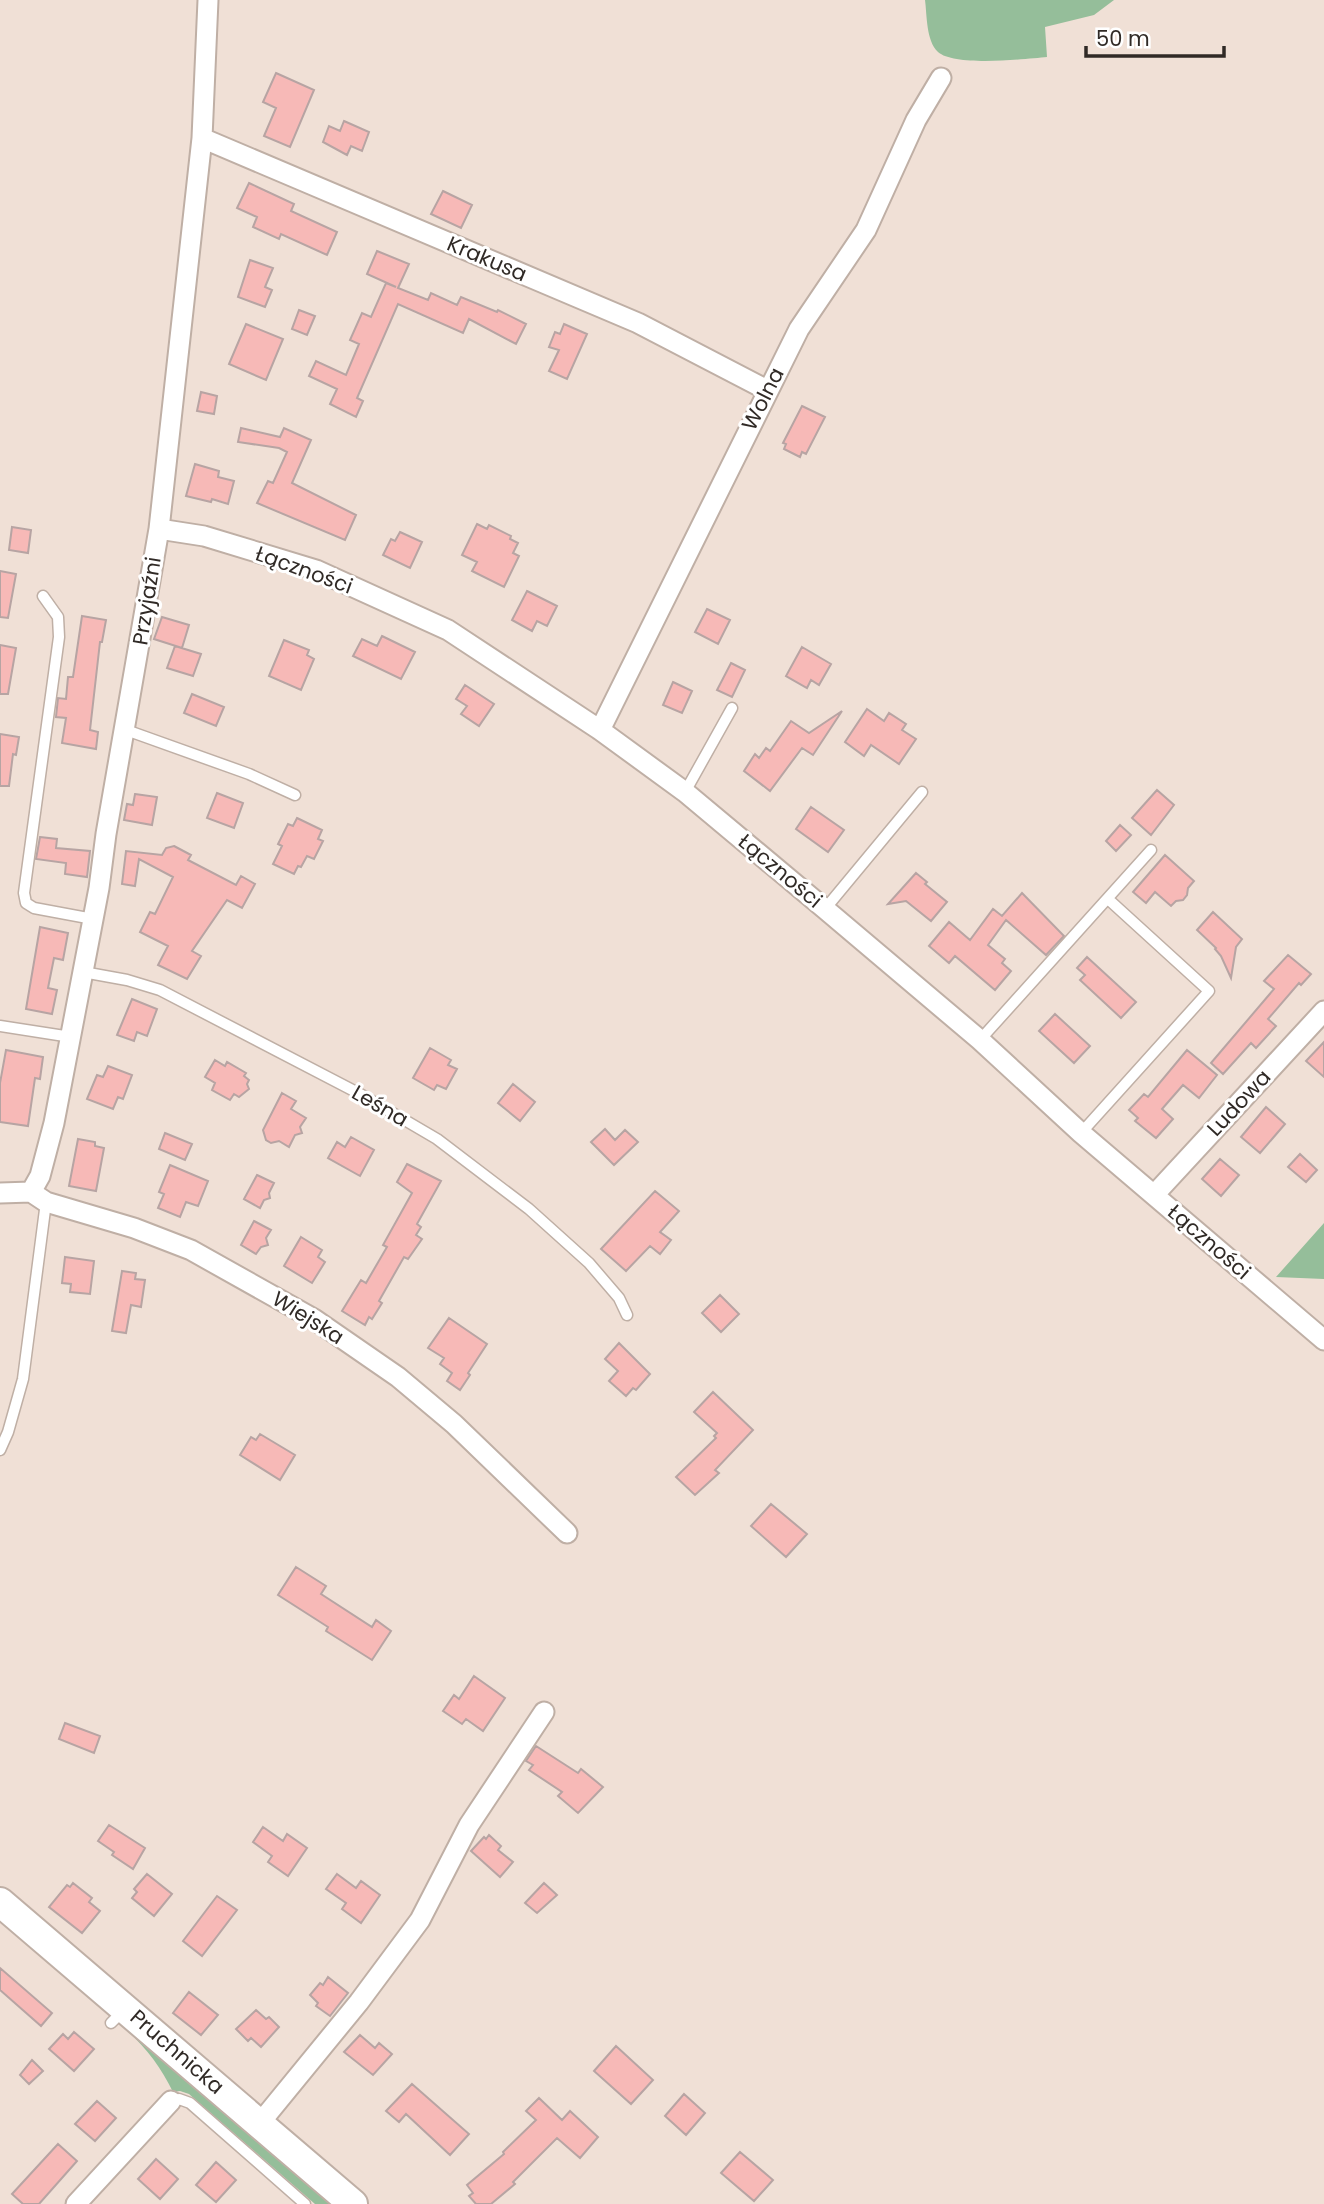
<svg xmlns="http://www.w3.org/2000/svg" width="1324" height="2204" font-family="Poppins,sans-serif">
<rect width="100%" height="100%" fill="#f0e0d6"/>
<path fill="#95be9a" d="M925,0H1114L1094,15L1045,27L1047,57C1025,59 955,67 938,52C926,41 927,15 925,0Z
M1324,1223V1279L1276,1277Z
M125,2022L337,2204H315L189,2094L180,2091L173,2092C160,2065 142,2042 119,2024Z"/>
<path fill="#f7b9b7" stroke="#b7a4a3" stroke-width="2" d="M276,73L314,90L290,147L264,136L276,108L263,102Z
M344,121L369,132L362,151L351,146L347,155L323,142L329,126L340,131Z
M249,183L294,204L291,211L337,232L327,255L281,234L279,239L253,227L257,217L237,208Z
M443,191L472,205L461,228L431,214Z
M377,251L409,264L398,288L428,300L431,293L457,305L461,297L497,312L498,310L526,324L516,344L469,319L463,333L398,304L357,398L363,401L356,417L330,404L337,389L309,376L316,361L346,375L359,344L350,340L362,313L371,317L386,283L396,287L367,274Z
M250,260L273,268L265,287L272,290L265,307L238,297Z
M299,310L315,316L307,335L292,329Z
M246,324L283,339L266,380L229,364Z
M564,324L587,334L567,379L549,371L559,350L549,347L555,332L560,334Z
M201,392L217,396L214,414L197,411Z
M802,406L825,417L806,454L802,452L800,457L784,449L786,444L783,443Z
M241,428L280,437L284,428L311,440L292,483L356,515L345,540L257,503L268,481L273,483L287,452L279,448L238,442Z
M195,464L219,471L218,477L234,481L228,504L212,499L211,502L186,496Z
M477,524L487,529L489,525L511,536L510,539L518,543L513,553L519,556L504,587L472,571L477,562L462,555Z
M12,527L31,530L28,553L9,550Z
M400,532L422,542L410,568L383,555L391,539L395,541Z
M0,571L16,574L8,618L0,617Z
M527,591L557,606L547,626L537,621L532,631L512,620Z
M707,609L730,620L718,644L695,632Z
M82,616L106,620L102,642H100L90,730L98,732L96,749L62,743L66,718L56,717L58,698L66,699L68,677H73Z
M162,617L189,625L182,648L154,639Z
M382,636L415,652L401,679L353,656L362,639L377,646Z
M284,640L309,650L307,655L314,659L301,690L269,676Z
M0,645L16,648L8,694H0Z
M175,646L201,654L193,676L167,668Z
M802,647L831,664L819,685L811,680L807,688L786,676Z
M731,663L745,670L732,697L717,690Z
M673,682L692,691L682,713L663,705Z
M465,685L494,704L479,726L461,714L467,706L456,699Z
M192,694L224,707L216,726L184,713Z
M867,709L884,721L889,713L906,724L902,730L916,739L899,764L871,745L864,756L845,742Z
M842,711L813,755L802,748L770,791L744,771L755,754L759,758L766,748L770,751L791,721L809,733Z
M0,734L19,737L16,755L13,754L9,786H0Z
M1157,790L1174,805L1151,835L1132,818Z
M217,793L243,803L234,828L207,818Z
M135,794L157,797L152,825L124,820L127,804L133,805Z
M811,807L844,830L828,852L796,829Z
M297,818L322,830L318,839L323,841L314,859L307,856L301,867L298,866L294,874L273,864L282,846L278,844L288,824L293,826Z
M1120,825L1131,835L1116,851L1106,841Z
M40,837L57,839L56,848L90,851L87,877L65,874L66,863L36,859Z
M174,846L191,855L188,860L236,885L241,876L255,884L242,908L227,900L192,951L201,956L187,979L158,965L168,946L140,932L150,912L155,914L173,877L139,859L135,886L122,884L126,851L162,855L166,848Z
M1165,855L1194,881L1188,888L1187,895L1183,900L1176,901L1171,906L1155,892L1146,903L1133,892Z
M916,873L927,882L925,884L947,902L931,921L906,901L888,904Z
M1022,893L1064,936L1046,955L1006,920L988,945L1005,959L1002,963L1011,971L995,990L955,956L949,963L929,946L949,922L970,940L993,909L1002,916Z
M1213,912L1242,939L1236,947L1231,978L1221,956L1215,949L1216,948L1197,930Z
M40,927L68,933L63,960L54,958L48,988L57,990L52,1014L26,1009Z
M1288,955L1311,974L1301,985L1299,983L1268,1019L1276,1026L1256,1048L1251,1043L1223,1074L1211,1063L1274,989L1264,981Z
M1087,957L1136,1002L1121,1018L1080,980L1085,975L1077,968Z
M132,999L157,1009L147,1036L137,1032L134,1041L117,1035Z
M1055,1014L1090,1046L1074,1063L1039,1031Z
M1324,1042V1077L1306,1061Z
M430,1048L451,1060L448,1065L457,1069L446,1089L437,1085L434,1090L413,1078Z
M6,1050L43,1057L40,1079L35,1078L28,1126L0,1122V1083Z
M1187,1050L1217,1075L1199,1098L1183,1085L1162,1109L1173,1119L1156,1138L1135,1121L1138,1118L1129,1110L1144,1094L1148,1097Z
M215,1060L225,1066L227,1062L246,1073L244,1076L249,1080L247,1084L249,1089L239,1097L234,1094L230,1100L212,1090L215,1083L205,1077Z
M108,1066L132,1075L123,1099L118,1097L113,1109L87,1099L97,1075L103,1077Z
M513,1084L535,1102L520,1121L498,1103Z
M282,1093L296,1101L291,1109L306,1118L300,1127L302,1133L295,1135L289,1147L279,1141L271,1143L266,1140L263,1130Z
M1266,1107L1285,1124L1260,1153L1241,1137Z
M605,1129L615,1140L625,1130L638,1142L614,1165L591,1142Z
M165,1133L192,1144L185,1160L159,1149Z
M351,1137L374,1150L360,1176L328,1158L337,1142L345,1147Z
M78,1139L95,1142V1146L104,1148L96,1191L69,1186Z
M1300,1154L1317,1170L1306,1182L1288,1167Z
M1220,1159L1239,1175L1221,1196L1202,1179Z
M407,1164L441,1181L417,1224L421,1227L416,1235L422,1239L408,1259L404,1257L379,1301L382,1303L372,1319L369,1317L365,1325L342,1311L361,1280L366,1283L387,1247L383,1245L412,1193L397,1182Z
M170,1165L208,1181L198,1206L186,1202L180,1217L158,1208L164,1194L159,1192Z
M257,1175L274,1183L269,1193L270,1198L264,1200L260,1208L244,1199Z
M655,1191L679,1211L660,1232L671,1240L660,1254L650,1246L626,1271L601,1249Z
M254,1221L271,1230L266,1238L268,1245L261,1247L256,1254L241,1245Z
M301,1237L322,1250L318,1257L325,1262L312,1283L284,1266Z
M65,1257L94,1261L90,1294L70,1292L71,1284L62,1283Z
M122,1271L136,1273L135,1279L145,1280L141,1307L131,1305L126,1333L112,1331Z
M720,1295L739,1314L721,1332L702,1313Z
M449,1318L487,1344L468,1373L470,1375L460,1390L447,1381L452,1373L440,1364L444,1358L428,1348Z
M619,1343L650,1374L636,1390L633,1388L626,1396L609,1381L618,1371L605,1359Z
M713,1392L753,1430L715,1470L719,1473L695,1495L676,1477L716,1438L714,1436L717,1433L694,1412Z
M260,1434L295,1455L280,1480L240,1455L251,1437L256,1440Z
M771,1504L807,1534L786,1557L751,1526Z
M296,1567L326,1586L321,1594L372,1627L376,1620L391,1631L372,1660L326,1631L328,1627L278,1595Z
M474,1676L505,1698L483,1731L466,1719L462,1724L443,1711L454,1695L459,1699Z
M65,1723L100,1736L94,1753L59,1739Z
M536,1746L578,1773L581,1769L603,1787L578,1813L558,1796L562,1792L529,1770L533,1765L526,1761Z
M109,1825L145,1848L133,1869L112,1855L114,1852L98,1841Z
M263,1827L283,1841L287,1834L307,1848L288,1876L268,1862L272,1856L253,1842Z
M489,1835L501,1846L498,1850L513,1862L500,1877L471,1851L484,1837L486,1839Z
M147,1874L172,1894L154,1916L132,1898L137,1892L134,1889Z
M337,1874L356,1888L361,1881L380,1895L361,1923L342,1909L346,1903L326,1889Z
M73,1883L92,1898L89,1902L100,1911L82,1933L49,1907L67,1885L70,1887Z
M544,1883L557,1895L537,1913L525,1903Z
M217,1896L237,1910L202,1956L183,1941Z
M0,1968L52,2013L41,2026L0,1990Z
M328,1977L348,1993L330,2016L316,2006L318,2003L310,1995L320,1983L323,1985Z
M189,1992L218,2015L201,2035L173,2013Z
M256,2010L266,2019L269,2017L279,2027L261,2047L251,2038L248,2041L236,2029Z
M74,2032L94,2049L74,2071L49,2049L63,2034L68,2039Z
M360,2035L375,2048L379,2043L392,2054L373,2075L344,2052Z
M616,2046L653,2080L631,2104L594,2071Z
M32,2060L43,2071L29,2084L20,2075Z
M412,2084L469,2134L450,2155L406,2114L399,2122L386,2111Z
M684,2094L705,2113L686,2135L665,2116Z
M539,2098L562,2120L570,2111L598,2137L580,2158L557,2138L513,2182L515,2184L491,2204H476L469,2196L473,2193L467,2185L504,2154L503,2152L536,2120L526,2111Z
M97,2101L116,2118L95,2141L75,2124Z
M58,2144L77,2161L39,2204H23L12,2194Z
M740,2152L773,2180L754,2201L721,2173Z
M156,2159L178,2179L160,2199L138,2179Z
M216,2162L236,2180L216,2202L196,2185Z"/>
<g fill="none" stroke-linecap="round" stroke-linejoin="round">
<defs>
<path id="lane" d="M43,596L58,617L59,637L24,893L26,903L34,908L93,919
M126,730L249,774L295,795
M685,792L732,708
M825,909L922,792
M83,972L127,980L160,990L362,1095L437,1139L529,1209L589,1263L619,1298L627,1315
M0,1026L71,1037
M980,1040L1151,850
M1081,1133L1209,991L1108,899
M0,1450L8,1432L23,1379L46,1202
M111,2023L123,2011
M171,2101L179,2099L190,2103L305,2204"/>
<path id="street" d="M202,138L638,323L767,390
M159,529L204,536L316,570L448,630L600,730L685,792L825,909L980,1040L1081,1133L1324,1340
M600,730L799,329L866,230L916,120L941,78
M31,1192L40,1176L54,1123L99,888L106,834L159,529L202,138L208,0
M0,1193L31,1192L46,1202L134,1228L191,1250L314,1319L398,1377L454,1424L567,1533
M1154,1195L1324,1011
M260,2123L359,2002L420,1920L469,1825L544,1712
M76,2204L171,2101"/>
<path id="secondary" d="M0,1902L353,2204"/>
</defs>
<use href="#lane" stroke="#bfafa5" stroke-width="13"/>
<use href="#street" stroke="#bfafa5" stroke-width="23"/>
<use href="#secondary" stroke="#bfafa5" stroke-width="32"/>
<use href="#lane" stroke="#fff" stroke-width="10"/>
<use href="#street" stroke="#fff" stroke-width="19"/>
<use href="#secondary" stroke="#fff" stroke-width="28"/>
</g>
<g text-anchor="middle" stroke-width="6" stroke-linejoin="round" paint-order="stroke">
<g font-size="21" fill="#302a26" stroke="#fff">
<text transform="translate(487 259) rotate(23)" y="7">Krakusa</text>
<text transform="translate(763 399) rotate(-63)" y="7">Wolna</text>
<text transform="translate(304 570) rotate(20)" y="7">Łączności</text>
<text transform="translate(147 601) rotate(-81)" y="7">Przyjaźni</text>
<text transform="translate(780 871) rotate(40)" y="7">Łączności</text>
<text transform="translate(1239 1103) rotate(-47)" y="7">Ludowa</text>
<text transform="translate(380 1106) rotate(30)" y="7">Leśna</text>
<text transform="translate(1209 1242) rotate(41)" y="7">Łączności</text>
<text transform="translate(308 1318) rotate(32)" y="7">Wiejska</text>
<text transform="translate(177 2052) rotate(41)" y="7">Pruchnicka</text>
</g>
</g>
<path d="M1086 46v10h138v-10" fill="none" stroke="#302a26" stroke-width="3.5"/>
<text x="1096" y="46" font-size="21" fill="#302a26" stroke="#ffffff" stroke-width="5" paint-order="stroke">50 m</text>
</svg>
